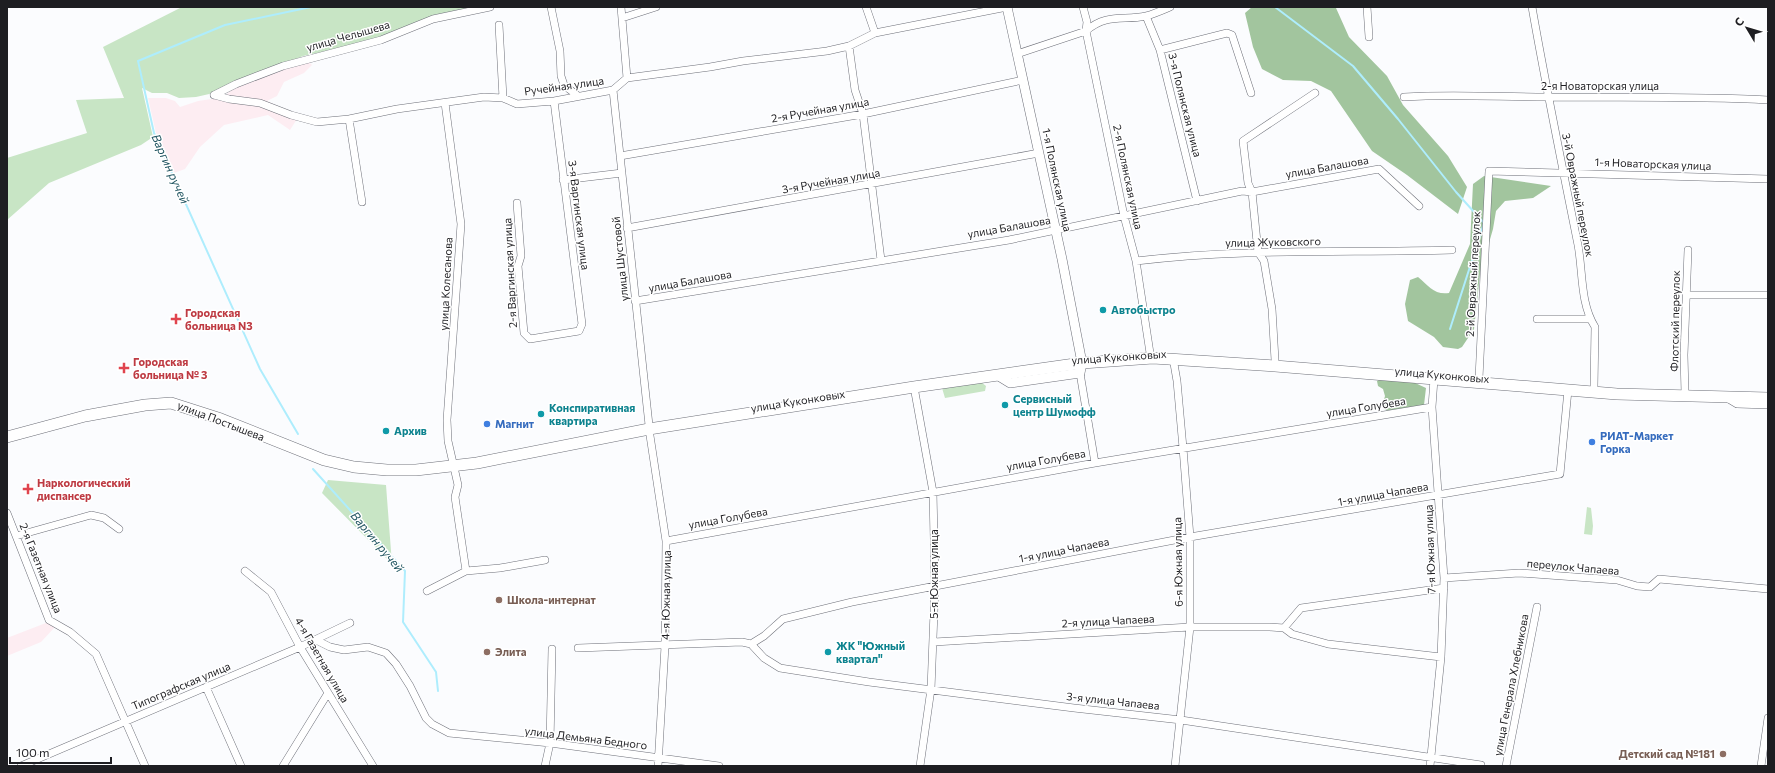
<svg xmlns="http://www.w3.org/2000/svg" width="1775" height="773" font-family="Commissioner,sans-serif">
<rect width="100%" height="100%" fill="#fbfcfe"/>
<path fill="#fdedf2" d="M307,60L312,65L304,73L284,82L277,96L267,101L291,112L297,119L290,130L268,115L224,125L200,147L185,169L174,173L156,133L148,98H166L175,101L180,107L198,101L218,98L227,94L236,86Z
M51,621L55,627L41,642L7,656V638Z"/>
<path fill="#c8e5c5" d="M182,7H474L434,15L402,31L354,45L303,56L218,92L196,97L179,98L167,93H152L142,88L153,137L141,145L49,183L7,220V158L87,133L76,100L124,98L103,47Z
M981,382L986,386L985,391L945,398L942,388Z
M328,480L386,485L392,564L322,493Z
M1587,507L1591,508L1593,526L1592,535L1584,534Z"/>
<path fill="#a2c59e" d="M1252,7L1336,8L1349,37L1387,76L1403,105L1448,156L1467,187L1458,214L1407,175L1372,151L1331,91L1311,81L1283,80L1262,69L1253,47L1245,13Z
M1484,176L1551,186L1533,198L1505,201L1496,211L1493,229L1480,274L1474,329L1462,347L1458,349L1443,347L1434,337L1408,321L1405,304L1410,280L1418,277C1429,286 1434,295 1449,293L1470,244L1473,184Z
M1381,379L1413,382L1426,388L1424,405L1387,411L1382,407L1385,396L1383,389L1378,386L1377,381Z"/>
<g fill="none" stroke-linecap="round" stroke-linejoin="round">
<path stroke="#aeedfd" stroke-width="2" d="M1275,7L1353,66L1398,119L1456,192L1484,223L1450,329
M298,434L260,369L154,133L138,61L225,25L311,7
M313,469L405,571L403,622L436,672L438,691"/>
<defs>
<path id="minor" d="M551,7L560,51L561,76L564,85L578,96
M621,7L627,78
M866,7L875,33
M1083,7L1087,22L1086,31L1124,216L1136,261L1150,353
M1367,7L1369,37
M1532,7C1546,87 1562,166 1578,245C1583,272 1580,303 1595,327L1594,387
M1146,16L1160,50L1197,201
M622,18L656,7
M499,25L503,98
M849,46L855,90L863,114L881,260
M1160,50L1227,33L1232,35L1251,93
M1017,54L1086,31C1107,13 1123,21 1146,16C1154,14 1163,10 1170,7
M613,90L649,425
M214,95L229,99L260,103L291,115L317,122L349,119L397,109L484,97L503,98L517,104L554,101L613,90L627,78L710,67L743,61L827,51L849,46L875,33L1007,7
M214,95L236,84L283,66L381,40L433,19L490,7
M1404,97C1452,94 1499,97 1547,97C1621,98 1694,96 1768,100
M445,103L461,224L447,420L448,441L458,485L455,497L466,571
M349,119L362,202
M620,156L863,114L1023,80
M563,180L622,173
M517,203L521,256L518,266L524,333L530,339L579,331L582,324L554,101
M627,228L1039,153
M1136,261C1241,248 1347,253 1452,250
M1687,295H1768
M635,301L1009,240L1242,191L1252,192L1379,169L1419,206
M1537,319H1590
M1173,358L1177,381L1183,448L1190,537V627L1175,766
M1275,360L1272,309L1264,261L1258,252L1252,192L1248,183L1243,141L1315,93
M1080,373L1095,463
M1479,378L1489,171L1768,179
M914,387L933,492L935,586L931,689L920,766
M1685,393L1684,355L1688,250
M1727,398L1737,404L1768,405
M649,429L666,541L665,646L658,766
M7,513L49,620L70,632L96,654L145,766
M16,536L91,515L104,518L119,529
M666,541L1095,463L1432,407
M245,571L271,592L300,647L373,766
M1444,578L1519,573L1617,580L1637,586L1650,587L1659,579L1768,589
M427,591L466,571L500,568L545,560
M1284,628L1301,608L1444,588
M316,640L330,647L344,650L368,647L386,653L396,664L410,686L426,718L432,724L449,733L550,743L719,766
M934,642L1190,627H1270L1284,628L1292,634L1328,644L1441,657
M751,644L764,658L780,668L869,682L1074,708L1181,720L1481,765
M578,648L742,642L751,644L764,636L783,619L852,602L1190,537L1560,474L1568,390
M206,687L241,766
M21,766L300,647L350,623
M283,766L328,693
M545,766L550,743L552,649
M1430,766L1441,657L1444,578L1432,407L1434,379
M1506,766L1537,607
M1761,766L1768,718"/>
<path id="tertiary" d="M997,375L1010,383L1080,373L1082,363L1062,259L1007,7"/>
<path id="primary" d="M7,437L85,416L145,405L171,403L221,419L324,460L354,467L387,470H416L477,463L649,429L914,387L1082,363L1153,358L1275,366L1617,394L1768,398"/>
</defs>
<use href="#minor" stroke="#6e7079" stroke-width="8"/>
<use href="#tertiary" stroke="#6e7079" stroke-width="10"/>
<use href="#primary" stroke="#6e7079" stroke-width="12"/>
<use href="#minor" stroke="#fff" stroke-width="7"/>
<use href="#tertiary" stroke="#fff" stroke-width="9"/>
<use href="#primary" stroke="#fff" stroke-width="11"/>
</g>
<g fill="#0f9aa8" stroke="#fff" stroke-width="1.5">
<circle cx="1103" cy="310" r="4"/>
<circle cx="1005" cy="405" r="4"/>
<circle cx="541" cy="414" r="4"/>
<circle cx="386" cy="431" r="4"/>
<circle cx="828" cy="652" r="4"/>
</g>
<g fill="#e0444e" stroke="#fff" stroke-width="1.5">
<path d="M174 313h4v4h4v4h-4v4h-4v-4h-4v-4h4z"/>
<path d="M122 362h4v4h4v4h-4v4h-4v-4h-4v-4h4z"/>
<path d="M26 483h4v4h4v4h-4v4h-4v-4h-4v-4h4z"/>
</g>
<g fill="#3f7fe0" stroke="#fff" stroke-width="1.5">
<circle cx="487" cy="424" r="4"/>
<circle cx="1592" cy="442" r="4"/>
</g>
<g fill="#8d6e63" stroke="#fff" stroke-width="1.5">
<circle cx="499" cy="600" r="4"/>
<circle cx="487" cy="652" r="4"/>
<circle cx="1723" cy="754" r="4"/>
</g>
<g text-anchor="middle" stroke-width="3" stroke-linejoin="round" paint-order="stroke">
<g font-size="11" fill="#1e1e22" stroke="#fff">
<text transform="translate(348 36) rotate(-16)" y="4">улица Челышева</text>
<text transform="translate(564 86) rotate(-8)" y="4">Ручейная улица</text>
<text x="1600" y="90">2-я Новаторская улица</text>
<text transform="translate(1185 105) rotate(76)" y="4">3-я Полянская улица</text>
<text transform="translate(820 110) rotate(-10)" y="4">2-я Ручейная улица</text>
<text transform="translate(1653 164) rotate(2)" y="4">1-я Новаторская улица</text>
<text transform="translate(1327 167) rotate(-10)" y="4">улица Балашова</text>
<text transform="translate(1128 177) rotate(78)" y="4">2-я Полянская улица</text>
<text transform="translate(1057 180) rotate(78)" y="4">1-я Полянская улица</text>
<text transform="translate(831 181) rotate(-10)" y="4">3-я Ручейная улица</text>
<text transform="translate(1578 195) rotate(79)" y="4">3-й Овражный переулок</text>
<text transform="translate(579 215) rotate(83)" y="4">3-я Варгинская улица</text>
<text transform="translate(1009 227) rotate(-10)" y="4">улица Балашова</text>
<text transform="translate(1273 242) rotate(-1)" y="4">улица Жуковского</text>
<text transform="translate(620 259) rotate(-96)" y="4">улица Шустовой</text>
<text transform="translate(510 273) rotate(-93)" y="4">2-я Варгинская улица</text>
<text transform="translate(1473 274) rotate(-87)" y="4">2-й Овражный переулок</text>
<text transform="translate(690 281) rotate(-10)" y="4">улица Балашова</text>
<text transform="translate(446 284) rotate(-87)" y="4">улица Колесанова</text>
<text transform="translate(1675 321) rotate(-89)" y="4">Флотский переулок</text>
<text transform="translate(1119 357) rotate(-4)" y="4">улица Куконковых</text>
<text transform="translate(1442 375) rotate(5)" y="4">улица Куконковых</text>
<text transform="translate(798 401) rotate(-9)" y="4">улица Куконковых</text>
<text transform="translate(1366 407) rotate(-9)" y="4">улица Голубева</text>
<text transform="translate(221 421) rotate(21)" y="4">улица Постышева</text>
<text transform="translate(1046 460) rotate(-10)" y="4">улица Голубева</text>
<text transform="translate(1383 494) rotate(-10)" y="4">1-я улица Чапаева</text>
<text transform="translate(728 518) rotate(-10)" y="4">улица Голубева</text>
<text transform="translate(1430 549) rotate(-92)" y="4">7-я Южная улица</text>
<text transform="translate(1064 550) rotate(-11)" y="4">1-я улица Чапаева</text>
<text transform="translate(1178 562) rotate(-91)" y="4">6-я Южная улица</text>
<text transform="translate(1573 567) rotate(5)" y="4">переулок Чапаева</text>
<text transform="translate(41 568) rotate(68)" y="4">2-я Газетная улица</text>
<text transform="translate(934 574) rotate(-90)" y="4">5-я Южная улица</text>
<text transform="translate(666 595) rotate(-89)" y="4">4-я Южная улица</text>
<text transform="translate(1108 621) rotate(-3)" y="4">2-я улица Чапаева</text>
<text transform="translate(322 660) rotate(60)" y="4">4-я Газетная улица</text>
<text transform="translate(1511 685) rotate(-79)" y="4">улица Генерала Хлебникова</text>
<text transform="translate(181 686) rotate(-23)" y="4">Типографская улица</text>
<text transform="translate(1113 701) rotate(6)" y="4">3-я улица Чапаева</text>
<text transform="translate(586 738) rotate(7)" y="4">улица Демьяна Бедного</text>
</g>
<g font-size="11" font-weight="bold" fill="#0d838f" stroke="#fff" text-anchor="start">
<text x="1111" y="314">Автобыстро</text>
<text x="1013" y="403">Сервисный<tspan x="1013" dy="13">центр Шумофф</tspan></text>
<text x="549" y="412">Конспиративная<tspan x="549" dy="13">квартира</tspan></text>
<text x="394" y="435">Архив</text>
<text x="836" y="650">ЖК "Южный<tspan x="836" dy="13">квартал"</tspan></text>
</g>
<g font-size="11" font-weight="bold" fill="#be3a42" stroke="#fff" text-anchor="start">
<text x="185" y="317">Городская<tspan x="185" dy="13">больница N3</tspan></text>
<text x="133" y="366">Городская<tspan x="133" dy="13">больница № 3</tspan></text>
<text x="37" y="487">Наркологический<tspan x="37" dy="13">диспансер</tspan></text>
</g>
<g font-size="11" font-weight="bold" fill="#366cbe" stroke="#fff" text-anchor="start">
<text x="495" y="428">Магнит</text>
<text x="1600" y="440">РИАТ-Маркет<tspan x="1600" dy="13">Горка</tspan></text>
</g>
<g font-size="11" font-weight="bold" fill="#785e54" stroke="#fff" text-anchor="start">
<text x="507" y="604">Школа-интернат</text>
<text x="495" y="656">Элита</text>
<text x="1715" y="758" text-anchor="end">Детский сад №181</text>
</g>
<g font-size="12" font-style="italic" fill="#225662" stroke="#fff">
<text transform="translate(170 169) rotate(66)" y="4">Варгин ручей</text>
<text transform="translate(377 542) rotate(50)" y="4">Варгин ручей</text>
</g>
</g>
<rect width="1775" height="773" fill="none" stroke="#1e1e22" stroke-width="16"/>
<g transform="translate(1747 28) rotate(308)" stroke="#ffffff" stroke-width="3" paint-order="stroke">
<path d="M0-3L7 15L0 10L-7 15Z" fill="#1e1e22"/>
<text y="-6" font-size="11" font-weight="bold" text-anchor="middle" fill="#1e1e22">С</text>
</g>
<path d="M10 757v6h101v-6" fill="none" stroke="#1e1e22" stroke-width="2"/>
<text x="16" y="757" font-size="12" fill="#1e1e22" stroke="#ffffff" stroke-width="3" paint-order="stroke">100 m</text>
</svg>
